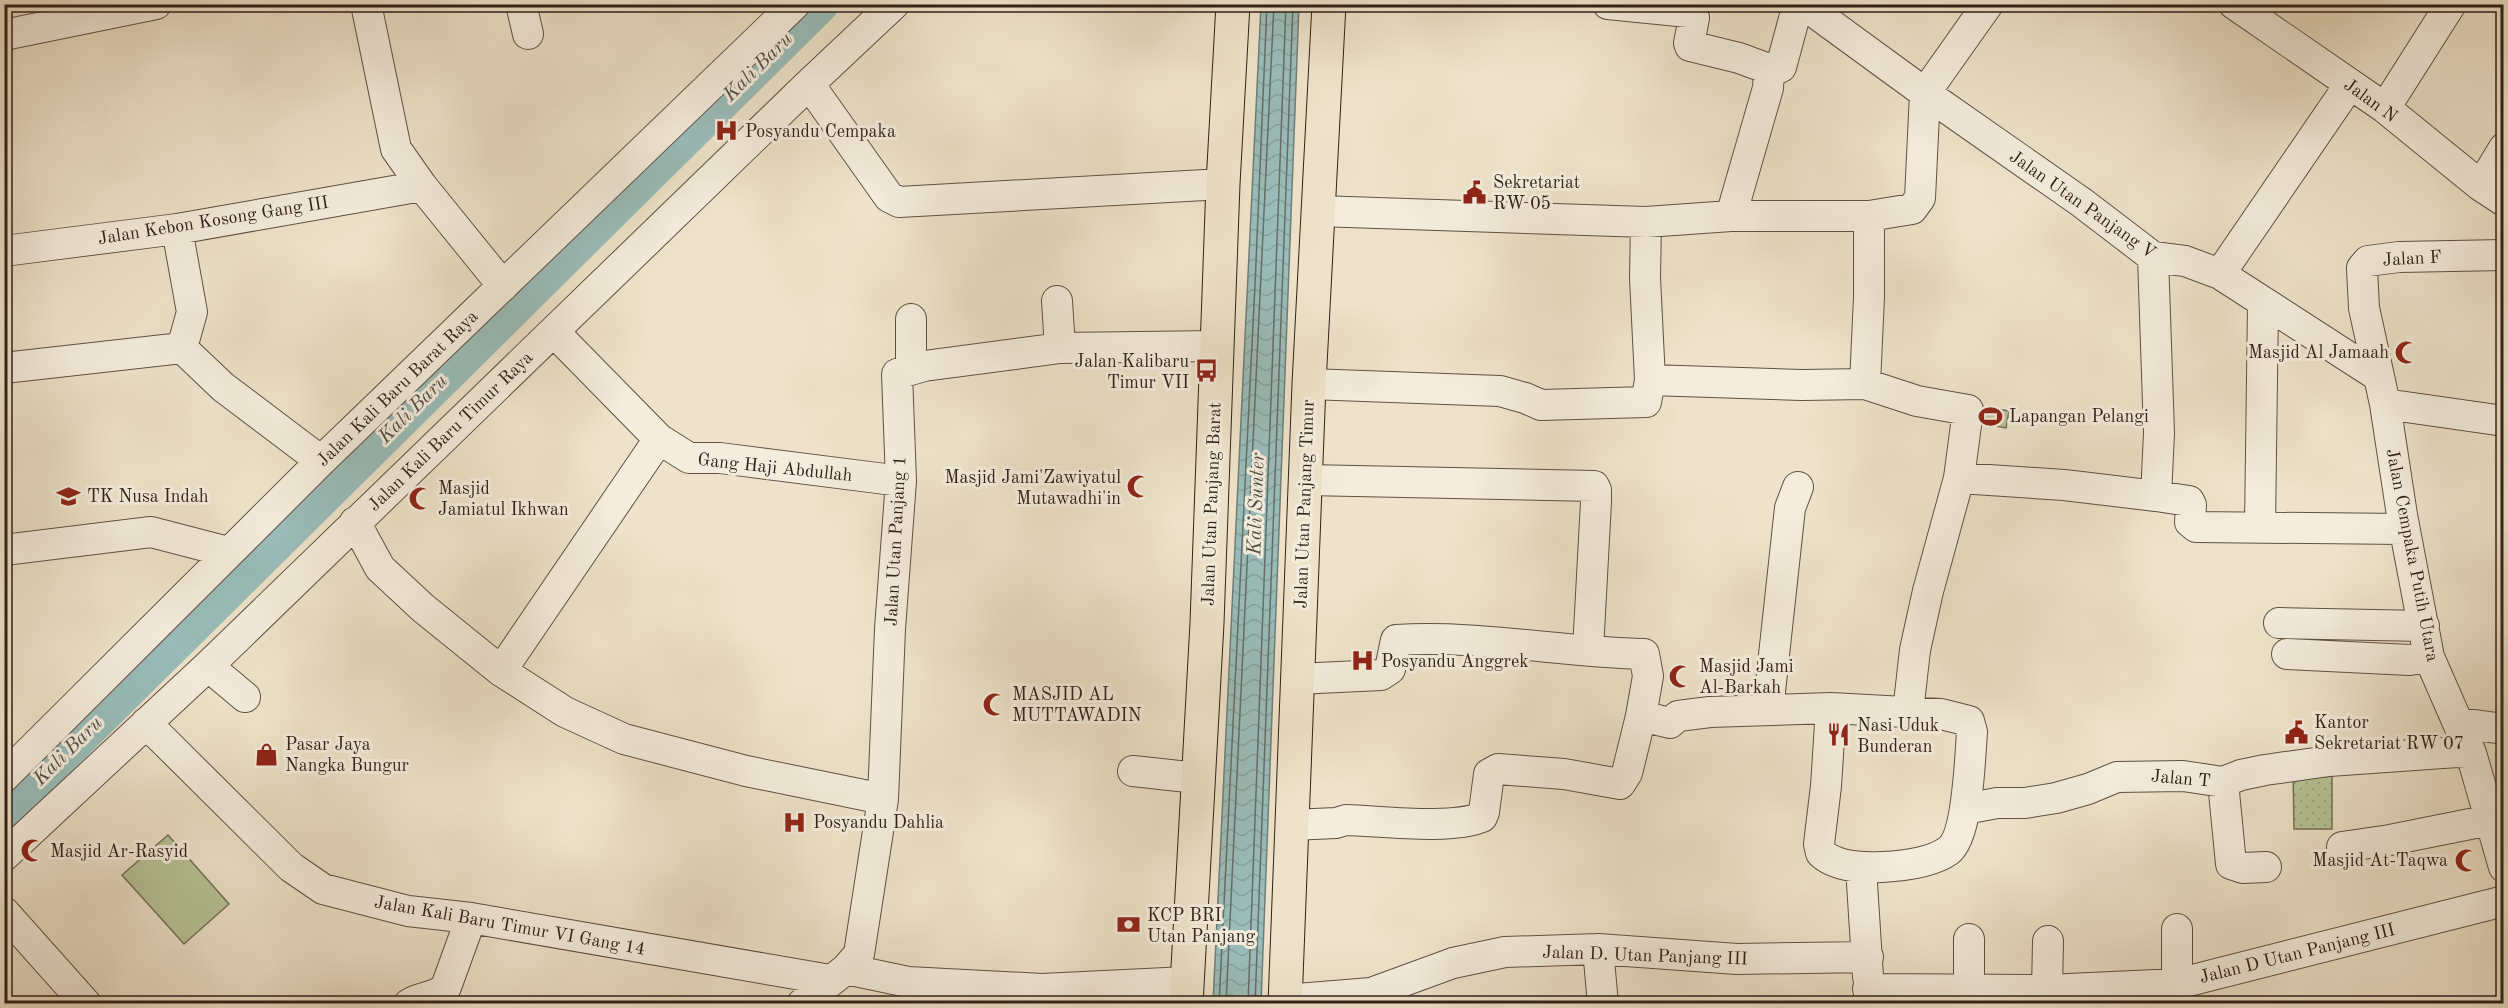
<svg xmlns="http://www.w3.org/2000/svg" width="2508" height="1008" font-family="'Old Standard TT',serif">
<defs>
<pattern id="grass-dots" width="8" height="8" patternUnits="userSpaceOnUse" patternTransform="scale(1.5)"><rect width="8" height="8" fill="#b7c498"/><path d="M2 2h.1M6 6h.1" fill="none" stroke="#9ea882" stroke-width="1.8" stroke-linecap="round"/></pattern>
<pattern id="water-waves" width="16" height="10" patternUnits="userSpaceOnUse" patternTransform="scale(1.5)"><rect width="16" height="10" fill="#9abdba"/><path d="M0 5q4-4 8 0t8 0" fill="none" stroke="#85a29f"/></pattern>
</defs>
<rect width="100%" height="100%" fill="#eee3ca"/>
<filter id="stains"><feTurbulence type="fractalNoise" baseFrequency=".00333" numOctaves="4"/><feColorMatrix values="0 0 0 0 .2 0 0 0 0 .09 0 0 0 0 .02 0 0 0 .5 -.17"/></filter>
<radialGradient id="worn" r=".72"><stop offset=".6" stop-color="#630" stop-opacity="0"/><stop offset="1" stop-color="#630" stop-opacity=".3"/></radialGradient>
<path fill="url(#grass-dots)" stroke="#747258" stroke-width="1.5" d="M2332,769V829H2294L2293,770Z"/>
<path fill="#b7c498" stroke="#747258" stroke-width="1.5" d="M1975,405L2009,411L2006,428L1972,422Z
M168,835L229,904L184,944L122,875Z"/>
<path fill="url(#water-waves)" stroke="#707e79" stroke-width="1.5" d="M1261,5H1299L1261,1003H1213Z"/>
<g fill="none" stroke-linecap="round" stroke-linejoin="round">
<path stroke="#666e69" stroke-width="1.5" d="M1219,1004L1255,285L1267,4
M1226,1004L1274,4
M1248,1004L1286,4
M1255,1004L1293,4"/>
<path stroke="#9abdba" stroke-width="39" d="M4,811L819,4"/>
<defs>
<path id="minor" d="M366,4L396,149L422,186L503,286
M521,4L528,34
M1608,4L1688,12L1694,18L1689,43L1690,46L1739,58L1769,69L1768,88L1731,216
M1803,4L1925,93L2081,202L2153,257L2185,261L2220,274L2378,376
M2234,4L2385,108L2481,186L2504,201
M4,35L156,4
M1771,72L1781,67L1798,4
M809,84L889,197L899,202L1223,184
M2385,108L2451,4
M2481,186L2504,148
M1318,211L1646,222L1731,216H1869L1912,209L1920,198L1925,93L1988,4
M1646,222L1645,278L1650,380
M177,229L192,312L182,348
M4,251L177,229L422,186
M2504,255L2399,257L2368,261L2362,268L2364,308L2385,404L2402,515L2429,657L2471,753L2504,867
M2153,257L2159,433L2156,496L2189,501L2191,505L2190,522L2196,527L2404,529
M2220,274L2350,84
M1057,301L1060,348
M554,332L659,439L689,458H720L901,481
M182,348L223,387L321,461
M4,368L182,348
M911,369V319
M1309,384L1500,391L1525,398L1541,405L1646,402L1650,380L1802,385L1865,384L1917,401L1968,410L1959,478L1928,591L1915,650L1908,712
M1865,384L1869,297V216
M2385,404L2504,421
M1959,478L2064,485L2156,496
M1306,480L1594,486L1596,490V502L1588,650
M355,522L380,568L423,608L501,671L565,712L624,739L746,771L883,799
M2260,527L2263,304
M4,550L151,532L228,552
M2279,623L2424,626
M2287,654L2410,660L2429,657
M208,666L245,697
M501,671L659,439
M1297,679L1381,675L1390,669L1396,640C1479,635 1561,652 1644,654L1648,676L1641,716L1670,723L1678,716L1710,712L1831,708L1941,714L1969,721L1972,732C1970,757 1968,837 1948,851C1931,863 1902,866 1882,867C1862,868 1836,867 1821,853L1819,844L1826,786L1831,708
M1768,710L1790,508L1798,487
M146,723L291,867L323,889L408,911L471,918L830,980
M2460,723L2504,729
M1133,771L1197,778
M4,777L321,461L795,4
M2223,782L2231,864L2243,868L2266,867
M1965,809L1997,803H2025L2056,798L2088,789L2117,777L2183,776L2223,782L2241,775L2265,770L2329,761L2457,752L2471,753
M1292,825L1336,823L1346,820C1382,821 1451,830 1482,817L1484,812L1489,774L1498,769L1564,774L1620,784L1627,773L1641,716
M2342,847L2390,840L2490,820
M4,856L208,666L809,84L894,4
M1861,868L1868,977
M4,912L86,1004
M2177,929V984
M1969,939V990
M1598,949L1603,1004
M846,969L908,982L1042,989L1187,982
M1868,989L2047,990L2177,984L2504,901
M2047,990L2048,941
M1285,1000L1371,993L1453,963L1505,952L1598,949L1737,959L1868,957
M409,1004C421,996 437,998 446,987L471,918
M802,1004L846,969L859,954L883,799L890,629L901,481L897,374L924,366L1060,348L1217,346"/>
<path id="major" d="M1186,1004L1207,623L1223,184L1233,4
M1285,1004L1309,384L1329,4"/>
</defs>
<use href="#minor" stroke="#605144" stroke-width="32"/>
<use href="#major" stroke="#312018" stroke-width="35"/>
<use href="#minor" stroke="#f4eddd" stroke-width="30"/>
<use href="#major" stroke="#eee3ca" stroke-width="33"/>
</g>
<defs>
<symbol id="hospital-bare" viewBox="-9 -9 18 18"><path d="M-5-5h3v3.5h4V-5h3V5h-3V1.5h-4V5h-3Z" fill="#8f2418" stroke="#f4eddd" stroke-width="2.5" paint-order="stroke"/></symbol>
<symbol id="civic-bare" viewBox="-9 -9 18 18"><path d="M-.6-6.5H3V-4.5H.6V-3L4-1V1h2V6H-6V1h2V-1L-.6-3ZM-1.2 2.5V6h2.4V2.5Z" fill="#8f2418" stroke="#f4eddd" stroke-width="2.5" paint-order="stroke"/></symbol>
<symbol id="mosque-bare" viewBox="-9 -9 18 18"><path d="M3.5-4.9A6 6 0 1 0 3.5 4.9A5 5 0 1 1 3.5-4.9Z" fill="#8f2418" stroke="#f4eddd" stroke-width="2.5" paint-order="stroke"/></symbol>
<symbol id="bus-bare" viewBox="-9 -9 18 18"><path d="M-5-6H5V4H4V6H2V4H-2V6H-4V4H-5ZM-3.5-4V0h7V-4ZM-3.5 1.2v1.5H-2V1.2ZM2 1.2v1.5H3.5V1.2Z" fill="#8f2418" stroke="#f4eddd" stroke-width="2.5" paint-order="stroke"/></symbol>
<symbol id="stadium-bare" viewBox="-9 -9 18 18"><path d="M0-5a6.5 5 0 1 0 0 10a6.5 5 0 1 0 0-10ZM-3.5-1.8h7v3.6h-7Z" fill="#8f2418" stroke="#f4eddd" stroke-width="2.5" paint-order="stroke"/></symbol>
<symbol id="school-bare" viewBox="-9 -9 18 18"><path d="M0-5L7-2L0 1L-7-2ZM-4 1L0 2.5L4 1V4Q0 6-4 4Z" fill="#8f2418" stroke="#f4eddd" stroke-width="2.5" paint-order="stroke"/></symbol>
<symbol id="restaurant-bare" viewBox="-9 -9 18 18"><path d="M-5-6h1v4h1v-4h1v4h1v-4h1v5L-1.5 .5V6h-2V.5L-5-1ZM5-6V6H3V1.5H1.5Q1.5-4 5-6Z" fill="#8f2418" stroke="#f4eddd" stroke-width="2.5" paint-order="stroke"/></symbol>
<symbol id="shop-bare" viewBox="-9 -9 18 18"><path d="M-5-2.5h2.3a2.7 3.5 0 0 1 5.4 0H5L5.5 6h-11ZM-1.5-2.5h3a1.5 2.3 0 0 0-3 0Z" fill="#8f2418" stroke="#f4eddd" stroke-width="2.5" paint-order="stroke"/></symbol>
<symbol id="bank-bare" viewBox="-9 -9 18 18"><path d="M-6-4H6V4H-6ZM0-2.3a2.3 2.3 0 1 0 0 4.6a2.3 2.3 0 1 0 0-4.6Z" fill="#8f2418" stroke="#f4eddd" stroke-width="2.5" paint-order="stroke"/></symbol>
</defs>
<g fill-rule="evenodd">
<use href="#hospital-bare" x="710" y="114" width="33" height="33"/>
<use href="#civic-bare" x="1458" y="176" width="33" height="33"/>
<use href="#mosque-bare" x="2390" y="336" width="33" height="33"/>
<use href="#bus-bare" x="1190" y="354" width="33" height="33"/>
<use href="#stadium-bare" x="1974" y="400" width="33" height="33"/>
<use href="#mosque-bare" x="1122" y="470" width="33" height="33"/>
<use href="#school-bare" x="52" y="480" width="33" height="33"/>
<use href="#mosque-bare" x="404" y="482" width="33" height="33"/>
<use href="#hospital-bare" x="1346" y="644" width="33" height="33"/>
<use href="#mosque-bare" x="1664" y="660" width="33" height="33"/>
<use href="#mosque-bare" x="978" y="688" width="33" height="33"/>
<use href="#civic-bare" x="2280" y="716" width="33" height="33"/>
<use href="#restaurant-bare" x="1822" y="718" width="33" height="33"/>
<use href="#shop-bare" x="250" y="738" width="33" height="33"/>
<use href="#hospital-bare" x="778" y="806" width="33" height="33"/>
<use href="#mosque-bare" x="16" y="834" width="33" height="33"/>
<use href="#mosque-bare" x="2450" y="844" width="33" height="33"/>
<use href="#bank-bare" x="1112" y="908" width="33" height="33"/>
</g>
<g text-anchor="middle" stroke-width="6" stroke-linejoin="round" paint-order="stroke">
<g font-size="18" fill="#312018" stroke="#f4eddd">
<text transform="translate(2371 100) rotate(36)" y="6">Jalan N</text>
<text transform="translate(2083 204) rotate(35)" y="6">Jalan Utan Panjang V</text>
<text transform="translate(213 220) rotate(-9)" y="6">Jalan Kebon Kosong Gang III</text>
<text transform="translate(2412 258) rotate(-3)" y="6">Jalan F</text>
<text transform="translate(397 388) rotate(-44)" y="6">Jalan Kali Baru Barat Raya</text>
<text transform="translate(450 431) rotate(-44)" y="6">Jalan Kali Baru Timur Raya</text>
<text transform="translate(775 467) rotate(6)" y="6">Gang Haji Abdullah</text>
<text transform="translate(1211 504) rotate(-88)" y="6">Jalan Utan Panjang Barat</text>
<text transform="translate(1304 504) rotate(-88)" y="6">Jalan Utan Panjang Timur</text>
<text transform="translate(895 541) rotate(-87)" y="6">Jalan Utan Panjang 1</text>
<text transform="translate(2413 555) rotate(79)" y="6">Jalan Cempaka Putih Utara</text>
<text transform="translate(2181 778) rotate(5)" y="6">Jalan T</text>
<text transform="translate(510 925) rotate(10)" y="6">Jalan Kali Baru Timur VI Gang 14</text>
<text transform="translate(2297 953) rotate(-14)" y="6">Jalan D Utan Panjang III</text>
<text transform="translate(1645 955) rotate(2)" y="6">Jalan D. Utan Panjang III</text>
</g>
<g font-size="18" fill="#312018" stroke="#f4eddd" text-anchor="start">
<text x="745" y="137">Posyandu Cempaka</text>
<text x="1493" y="188">Sekretariat<tspan x="1493" dy="21">RW 05</tspan></text>
<text x="2389" y="358" text-anchor="end">Masjid Al Jamaah</text>
<text x="1189" y="367" text-anchor="end">Jalan Kalibaru<tspan x="1189" dy="21">Timur VII</tspan></text>
<text x="2009" y="422">Lapangan Pelangi</text>
<text x="1121" y="483" text-anchor="end">Masjid Jami'Zawiyatul<tspan x="1121" dy="21">Mutawadhi'in</tspan></text>
<text x="438" y="494">Masjid<tspan x="438" dy="21">Jamiatul Ikhwan</tspan></text>
<text x="87" y="502">TK Nusa Indah</text>
<text x="1381" y="667">Posyandu Anggrek</text>
<text x="1699" y="672">Masjid Jami<tspan x="1699" dy="21">Al-Barkah</tspan></text>
<text x="1012" y="700">MASJID AL<tspan x="1012" dy="21">MUTTAWADIN</tspan></text>
<text x="2314" y="728">Kantor<tspan x="2314" dy="21">Sekretariat RW 07</tspan></text>
<text x="1857" y="731">Nasi Uduk<tspan x="1857" dy="21">Bunderan</tspan></text>
<text x="285" y="750">Pasar Jaya<tspan x="285" dy="21">Nangka Bungur</tspan></text>
<text x="813" y="828">Posyandu Dahlia</text>
<text x="50" y="857">Masjid Ar-Rasyid</text>
<text x="2448" y="866" text-anchor="end">Masjid At-Taqwa</text>
<text x="1147" y="921">KCP BRI<tspan x="1147" dy="21">Utan Panjang</tspan></text>
</g>
<g font-size="20" font-style="italic" fill="#504f49" stroke="#f4eddd">
<text transform="translate(757 66) rotate(-45)" y="7">Kali Baru</text>
<text transform="translate(412 408) rotate(-45)" y="7">Kali Baru</text>
<text transform="translate(1255 504) rotate(-88)" y="7">Kali Sunter</text>
<text transform="translate(67 750) rotate(-45)" y="7">Kali Baru</text>
</g>
</g>
<rect width="2508" height="1008" fill="none" stroke="#eee3ca" stroke-width="24"/>
<rect x="6" y="6" width="2496" height="996" fill="none" stroke="#312018" stroke-width="3"/>
<rect x="12" y="12" width="2484" height="984" fill="none" stroke="#312018" stroke-width="1.5"/>
<rect width="100%" height="100%" filter="url(#stains)"/>
<rect width="100%" height="100%" fill="url(#worn)"/>
</svg>
